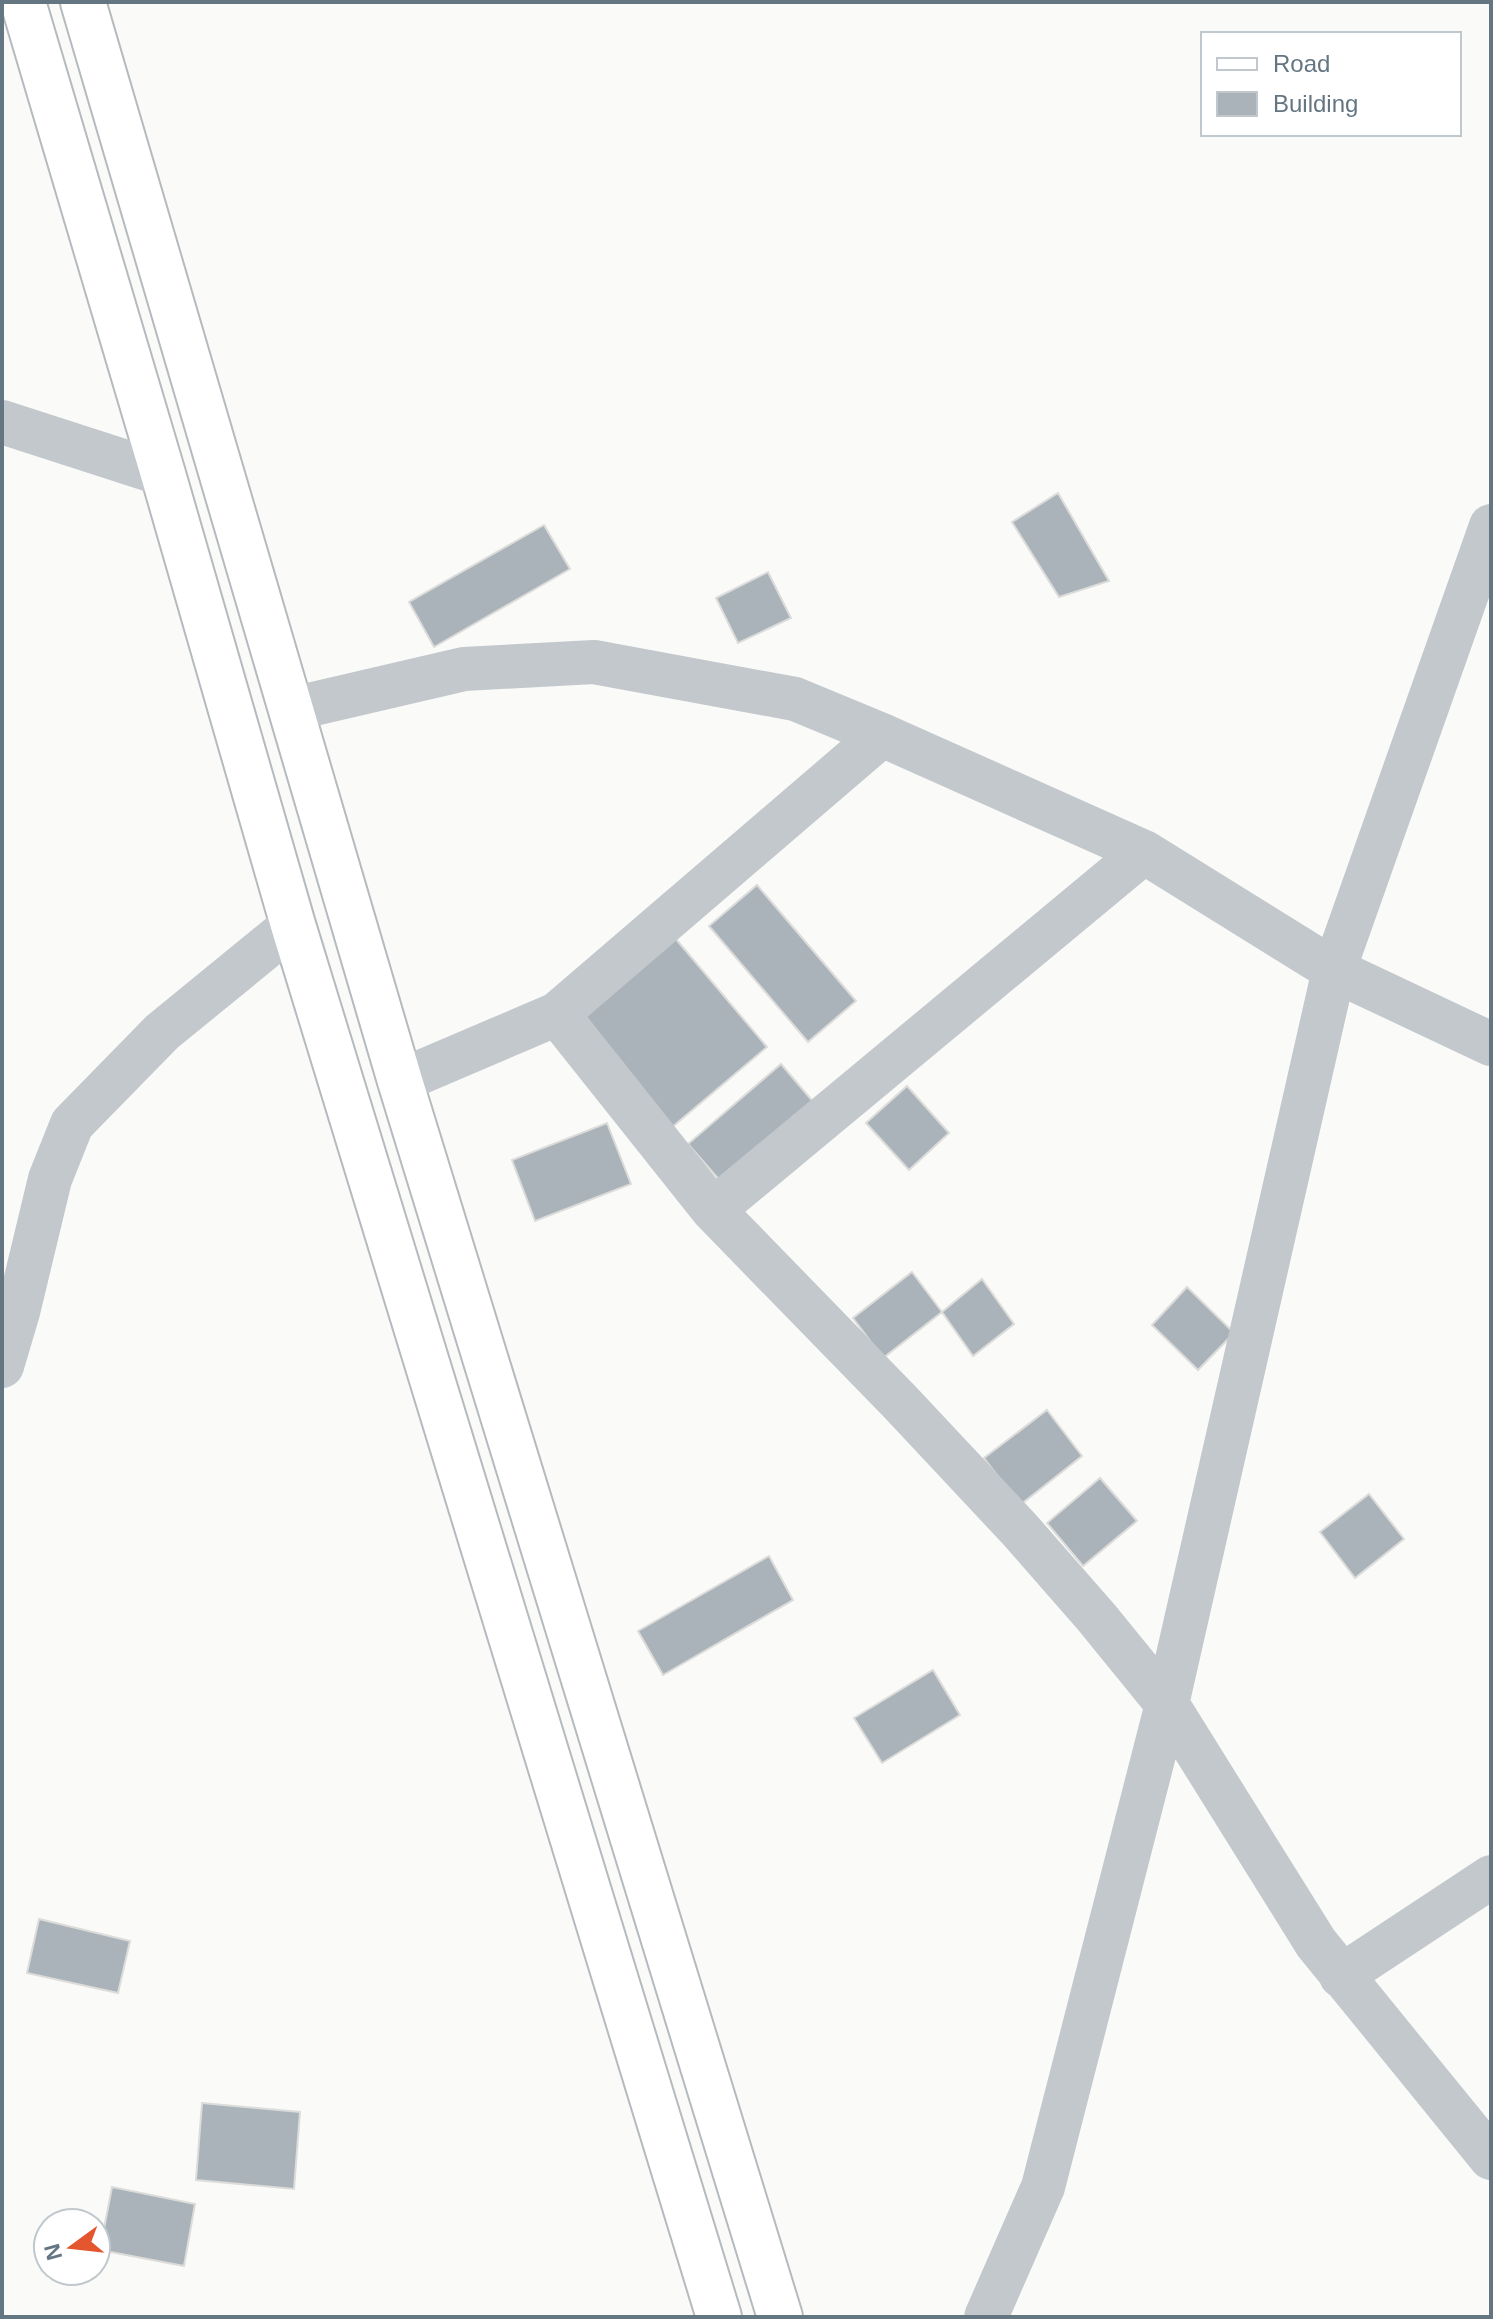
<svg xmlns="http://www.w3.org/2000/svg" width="1493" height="2319" font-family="Arial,sans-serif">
<rect width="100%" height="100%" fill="#fafaf8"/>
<path fill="#aab3b9" stroke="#dcdcda" stroke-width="2" d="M1058,493L1109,581L1059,597L1012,522Z
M544,525L570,569L434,647L409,602Z
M768,572L791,618L738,643L716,598Z
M757,885L856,1001L808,1042L709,926Z
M675,938L767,1047L671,1128L580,1020Z
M781,1064L815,1104L722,1183L688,1144Z
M907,1086L949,1133L909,1170L866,1123Z
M607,1123L631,1184L535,1221L512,1160Z
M912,1272L942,1312L883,1358L853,1318Z
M982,1279L1014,1324L973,1356L942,1312Z
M1187,1287L1234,1333L1198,1370L1152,1325Z
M1047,1410L1082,1456L1020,1505L984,1458Z
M1100,1478L1137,1521L1083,1566L1047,1523Z
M1369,1494L1404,1539L1355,1578L1320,1532Z
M769,1556L793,1600L663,1675L638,1631Z
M933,1670L960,1715L882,1763L854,1718Z
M39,1919L130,1941L118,1993L27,1973Z
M202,2103L300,2112L294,2189L196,2180Z
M112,2187L195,2204L184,2266L100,2250Z"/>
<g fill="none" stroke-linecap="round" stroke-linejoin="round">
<defs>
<path id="primary" d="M23,2L163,474L293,925L719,2317
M83,2L400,1081L780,2317"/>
</defs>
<use href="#primary" stroke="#b5babe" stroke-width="48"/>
<path stroke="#c3c8cc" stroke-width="44" d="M2,422L163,474
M292,709L464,669L594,662L795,699L882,735L1144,852L1334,970L1491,1044
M557,1014L713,1210L901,1403L1020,1530L1097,1618L1167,1704L1316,1943L1491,2158
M400,1081L557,1014L882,735
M713,1210L1144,852
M2,1366L18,1312L50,1179L72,1124L162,1032L293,925
M1341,1976L1491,1877
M986,2317L1043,2187L1167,1704L1334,970L1491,526"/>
<use href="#primary" stroke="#fff" stroke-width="44"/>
</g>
<rect width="1493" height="2319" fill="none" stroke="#657683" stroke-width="8"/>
<rect x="1201" y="32" width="260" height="104" fill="#ffffff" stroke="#c1c8cd" stroke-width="2"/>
<rect x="1217" y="58" width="40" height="12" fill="#ffffff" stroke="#c1c8cd" stroke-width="2"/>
<text x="1273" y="72" font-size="24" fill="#657683">Road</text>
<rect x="1217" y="92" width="40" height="24" fill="#aab3b9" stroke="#c1c8cd" stroke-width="2"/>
<text x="1273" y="112" font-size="24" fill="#657683">Building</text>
<g transform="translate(72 2247) rotate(255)"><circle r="38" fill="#ffffff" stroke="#c1c8cd" stroke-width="2"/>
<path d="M0-6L14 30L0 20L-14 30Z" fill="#e4572e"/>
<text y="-12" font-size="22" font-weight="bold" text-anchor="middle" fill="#657683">N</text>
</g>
</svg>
